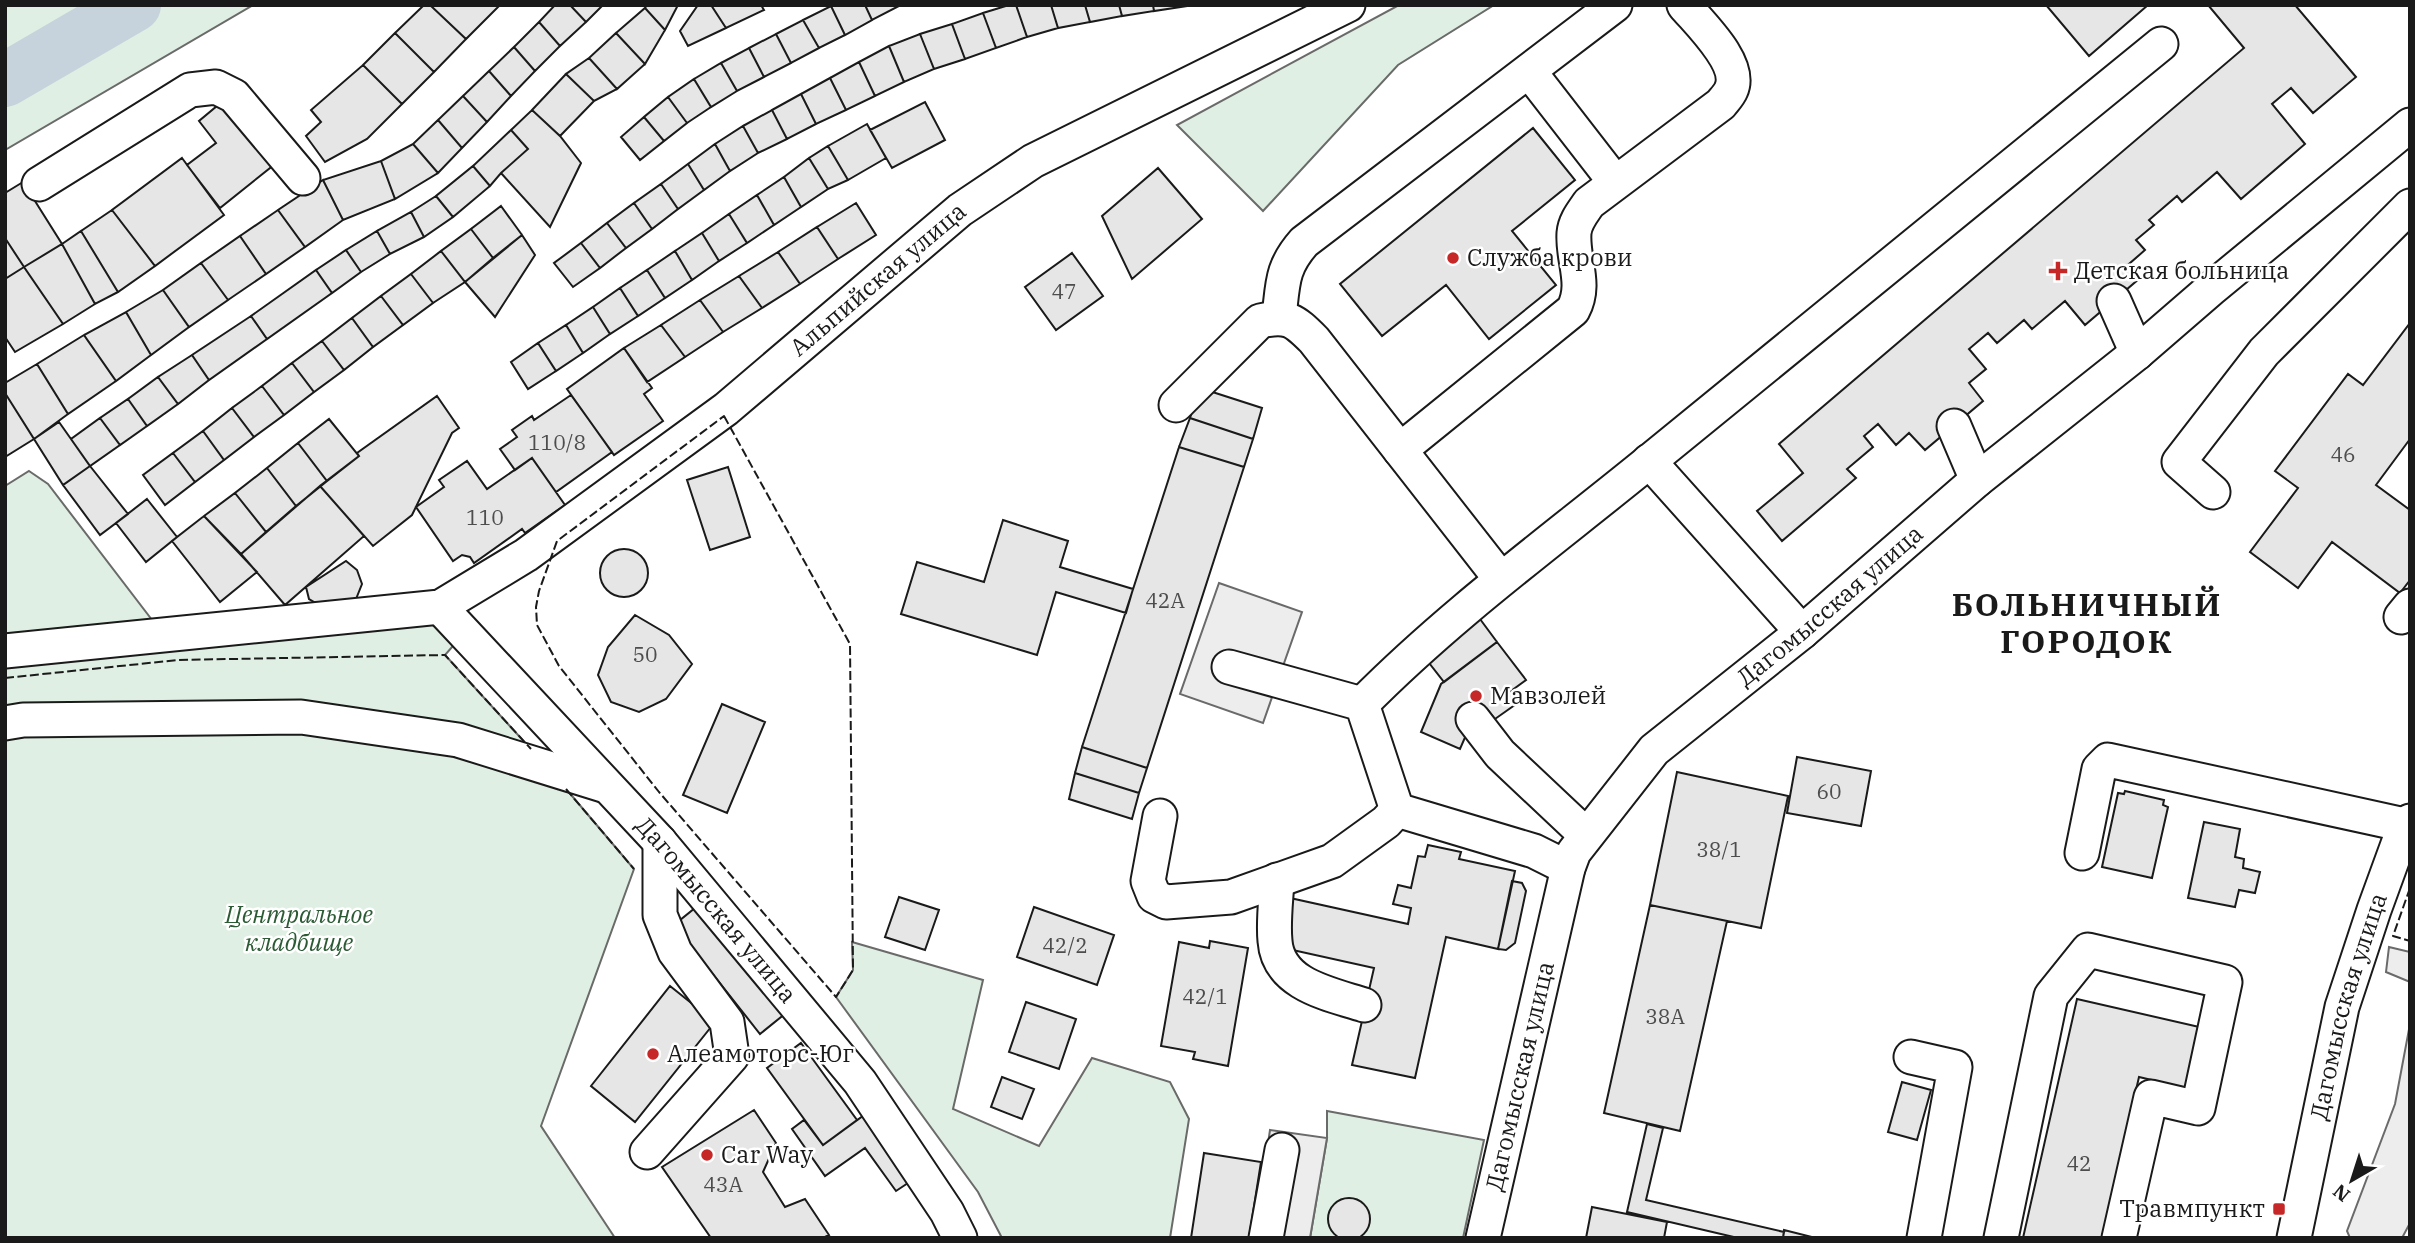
<svg xmlns="http://www.w3.org/2000/svg" width="2415" height="1243" font-family="'IBM Plex Serif',serif">
<rect width="100%" height="100%" fill="#fff"/>
<path fill="#e0efe3" stroke="#6a6a6a" stroke-width="2" d="M5,5H253L5,150Z
M1399,5H1494L1398,65L1263,211L1177,125Z
M29,471L48,484L159,629L474,622L445,655L550,770L634,869L541,1126L615,1238H5V486Z
M852,942L983,980L953,1109L1039,1146L1092,1058L1170,1082L1189,1119L1170,1238H1002L978,1192L836,997L853,970Z
M1327,1111L1484,1140L1463,1238H1310L1327,1138Z"/>
<path fill="#ededed" stroke="#6a6a6a" stroke-width="2" d="M1219,583L1302,612L1263,723L1180,694Z
M2389,947L2410,952V982L2386,972Z
M2410,1024V1223L2402,1238H2350L2347,1231L2395,1104Z
M1270,1130L1327,1138L1310,1238H1254Z"/>
<g fill="none" stroke-linecap="round" stroke-linejoin="round">
<path stroke="#c6d2dc" stroke-width="54" d="M5,80L134,5"/>
</g>
<path fill="#e6e6e6" stroke="#1a1a1a" stroke-width="2" d="M424,5H430L466,39L434,72L395,33Z
M430,5H496L498,7L466,39Z
M555,5H570L586,22L560,46L539,22Z
M570,5H603L586,22Z
M647,5H678L665,30L645,8Z
M698,5H711L726,28L688,46L680,31Z
M711,5H761L764,10L726,28Z
M865,5L872,20L845,35L831,6Z
M865,5H898L899,6L872,20Z
M1009,5H1016L1027,37L996,48L983,13Z
M1016,5H1051L1058,28L1027,37Z
M1051,5H1085L1090,22L1058,28Z
M1085,5H1119L1122,16L1090,22Z
M1119,5H1153L1154,11L1122,16Z
M1153,5H1186L1187,6L1154,11Z
M2046,5H2148L2089,56Z
M2208,5H2295L2356,77L2313,113L2291,88L2272,104L2305,144L2241,199L2217,172L2182,202L2177,196L2149,220L2154,225L2136,240L2145,250L2129,264L2140,278L2085,325L2065,301L2032,329L2024,320L1997,343L1988,333L1969,349L1986,369L1969,383L1983,401L1925,450L1909,433L1896,445L1878,424L1864,436L1873,447L1847,469L1856,478L1782,541L1757,511L1803,473L1779,444L2244,48Z
M831,6L845,35L819,48L803,20Z
M645,8L665,30L645,64L616,33Z
M983,13L996,48L965,59L952,24Z
M803,20L819,48L791,63L776,34Z
M539,22L560,46L535,71L514,47Z
M952,24L965,59L934,69L920,34Z
M395,33L434,72L402,104L363,65Z
M616,33L645,64L617,89L589,58Z
M776,34L791,63L764,77L749,48Z
M920,34L934,69L904,82L889,46Z
M889,46L904,82L875,96L859,62Z
M514,47L535,71L511,96L489,71Z
M749,48L764,77L737,91L721,63Z
M589,58L617,89L594,101L566,74Z
M859,62L875,96L846,110L830,78Z
M721,63L737,91L711,107L694,79Z
M363,65L402,104L367,139L325,162L306,136L321,122L311,110Z
M489,71L511,96L487,122L463,96Z
M566,74L594,101L560,136L532,110Z
M830,78L846,110L816,124L801,94Z
M694,79L711,107L687,123L668,97Z
M801,94L816,124L787,139L772,110Z
M463,96L487,122L462,148L438,120Z
M668,97L687,123L664,141L644,117Z
M223,101L275,164L220,208L187,165L216,143L199,121Z
M925,102L945,140L892,168L870,130Z
M532,110L560,136L581,163L550,227L501,173L528,149L511,130Z
M772,110L787,139L758,153L743,126Z
M644,117L664,141L640,160L621,137Z
M438,120L462,148L438,173L413,144Z
M867,124L886,158L848,180L828,146Z
M743,126L758,153L730,171L715,144Z
M1533,128L1575,180L1512,231L1556,285L1489,339L1446,285L1382,336L1340,284Z
M511,130L528,149L501,173L490,186L473,166Z
M413,144L438,173L395,199L381,161Z
M715,144L730,171L704,190L688,164Z
M828,146L848,180L828,189L809,158Z
M182,158L224,215L155,266L112,210Z
M809,158L828,189L801,207L784,177Z
M381,161L395,199L343,220L323,180Z
M688,164L704,190L678,209L661,184Z
M473,166L490,186L453,217L436,196Z
M1158,168L1202,219L1132,279L1102,216Z
M784,177L801,207L774,225L757,195Z
M323,180L343,220L305,247L278,210Z
M23,182L62,244L24,267L5,238V193Z
M661,184L678,209L652,229L634,203Z
M757,195L774,225L747,243L729,214Z
M436,196L453,217L424,237L411,212Z
M634,203L652,229L626,248L607,223Z
M856,203L876,235L838,259L817,227Z
M501,206L522,235L493,258L471,229Z
M112,210L155,266L118,292L81,231Z
M278,210L305,247L266,274L240,236Z
M411,212L424,237L390,254L377,231Z
M729,214L747,243L719,261L702,233Z
M607,223L626,248L600,268L581,243Z
M817,227L838,259L800,284L778,252Z
M471,229L493,258L465,282L441,251Z
M81,231L118,292L95,304L62,244Z
M377,231L390,254L361,272L346,250Z
M702,233L719,261L692,280L675,251Z
M522,235L535,255L495,317L465,282Z
M240,236L266,274L228,300L201,263Z
M5,238L24,267L5,279Z
M581,243L600,268L573,287L554,263Z
M62,244L95,304L63,324L24,267Z
M346,250L361,272L332,293L316,270Z
M441,251L465,282L433,303L411,274Z
M675,251L692,280L665,298L647,270Z
M778,252L800,284L762,308L739,276Z
M1072,253L1103,296L1056,330L1025,287Z
M201,263L228,300L189,327L163,290Z
M24,267L63,324L15,352L5,337V279Z
M316,270L332,293L267,339L251,316Z
M647,270L665,298L638,316L620,288Z
M411,274L433,303L403,325L381,296Z
M739,276L762,308L723,332L700,300Z
M620,288L638,316L610,334L593,307Z
M163,290L189,327L151,355L126,312Z
M381,296L403,325L373,347L352,318Z
M700,300L723,332L685,357L661,325Z
M593,307L610,334L583,353L566,325Z
M126,312L151,355L116,381L84,335Z
M251,316L267,339L209,380L192,355Z
M352,318L373,347L344,370L322,341Z
M2410,323V439L2376,485L2410,510V580L2400,593L2332,542L2298,588L2250,552L2298,488L2275,471L2348,374L2363,385Z
M566,325L583,353L556,371L538,343Z
M661,325L685,357L647,382L624,348Z
M84,335L116,381L68,414L37,364Z
M322,341L344,370L314,392L292,363Z
M538,343L556,371L528,389L511,362Z
M624,348L652,388L644,394L663,421L614,455L567,389Z
M192,355L209,380L178,404L158,377Z
M292,363L314,392L284,415L262,386Z
M37,364L68,414L34,439L5,393V383Z
M158,377L178,404L147,426L128,399Z
M262,386L284,415L254,437L232,408Z
M1200,388L1262,408L1253,439L1190,418Z
M5,393L34,439L5,457Z
M571,395L612,452L556,492L532,458L515,470L500,449L517,437L512,430L532,416L534,420Z
M437,396L459,428L452,433L412,515L373,546L320,486L359,456L357,453Z
M128,399L147,426L120,445L100,418Z
M232,408L254,437L224,460L203,431Z
M100,418L120,445L90,466L71,439Z
M1190,418L1253,439L1244,467L1179,447Z
M329,419L359,456L327,481L298,443Z
M59,422L90,466L63,485L34,439Z
M203,431L224,460L195,482L173,453Z
M298,443L327,481L296,506L267,468Z
M1179,447L1244,467L1147,768L1082,747Z
M173,453L195,482L165,505L143,475Z
M532,458L565,505L525,533L522,529L474,563L470,557L462,555L453,561L416,507L444,487L439,480L467,461L487,489Z
M90,466L128,514L100,535L63,485Z
M728,467L750,537L710,550L687,480Z
M267,468L296,506L266,532L235,493Z
M320,486L364,536L285,605L241,554Z
M235,493L266,532L241,554L204,516Z
M147,499L177,537L146,562L116,523Z
M204,516L257,572L220,602L172,541Z
M1003,520L1068,541L1060,567L1133,589L1126,613L1056,592L1037,655L901,614L917,562L984,582Z
M600 573a24 24 0 1 1 48 0a24 24 0 1 1-48 0Z
M346,561L357,570L362,584L356,599L321,606L309,599L306,587Z
M635,615L669,635L692,664L666,699L639,712L611,702L598,675L608,647Z
M1480,619L1497,642L1444,682L1426,659Z
M1497,642L1526,680L1511,691L1519,702L1495,719L1487,709L1473,719L1460,749L1421,732L1441,684Z
M722,704L765,722L727,813L683,795Z
M1082,747L1147,768L1139,793L1075,773Z
M1797,757L1871,771L1861,826L1787,813Z
M1677,772L1788,796L1761,928L1650,905Z
M1075,773L1139,793L1132,819L1069,799Z
M2125,791L2164,800L2163,805L2168,807L2152,878L2102,867L2118,793L2124,794Z
M2204,822L2240,829L2235,857L2244,859L2243,868L2260,872L2255,893L2239,890L2235,907L2188,898Z
M1428,845L1461,852L1459,859L1515,871L1498,949L1446,937L1415,1078L1352,1065L1374,968L1279,947L1290,898L1408,924L1411,908L1393,904L1398,885L1411,888L1418,856L1425,857Z
M1512,881L1522,883L1526,891L1515,943L1506,950L1498,949Z
M899,897L939,910L925,950L885,937Z
M700,904L786,1013L760,1034L674,925Z
M1650,905L1727,921L1680,1131L1604,1113Z
M1034,907L1114,935L1097,985L1017,957Z
M1210,941L1248,948L1228,1066L1193,1059L1195,1052L1161,1046L1179,942L1209,948Z
M670,986L715,1022L635,1122L591,1086Z
M2077,999L2208,1029L2194,1090L2139,1077L2102,1238H2023Z
M1026,1002L1076,1019L1059,1069L1009,1052Z
M801,1043L857,1120L823,1145L767,1068Z
M1002,1077L1034,1089L1022,1119L991,1107Z
M1902,1082L1931,1090L1917,1140L1888,1132Z
M754,1110L776,1143L763,1172L785,1207L805,1199L829,1235L823,1238H711L662,1167Z
M867,1113L914,1179L896,1191L865,1148L825,1176L792,1129L804,1120L823,1145Z
M1647,1124L1663,1128L1646,1200L1784,1232L1783,1238H1738L1627,1212Z
M1204,1153L1261,1162L1249,1238H1191Z
M1328 1219a21 21 0 1 1 42 0a21 21 0 1 1-42 0Z
M1592,1207L1667,1222L1664,1238H1586Z
M1784,1230L1812,1237L1811,1238H1783Z"/>
<g fill="none" stroke-linecap="round" stroke-linejoin="round">
<defs>
<g id="minor">
<path d="M1529,71L1615,182"/>
<path d="M39,184L190,90L216,87L234,96L303,178"/>
<path d="M2114,301L2137,353"/>
<path d="M1279,317C1283,284 1281,268 1304,242L1615,5"/>
<path d="M1176,405L1260,321C1288,315 1294,320 1314,340L1500,578"/>
<path d="M1954,426L1977,480"/>
<path d="M1400,450L1573,310C1587,284 1572,260 1574,233C1575,221 1583,212 1589,203L1721,104C1724,100 1729,95 1731,90C1743,64 1700,24 1684,5"/>
<path d="M1649,461L1802,632"/>
<path d="M2213,492L2179,462L2264,352L2410,206"/>
<path id="s1" d="M440,607L660,842L860,1082L947,1212L960,1238"/>
<path d="M2401,617L2410,606"/>
<path id="s2" d="M5,651L440,607L526,555L726,409L960,210L1033,161L1348,5"/>
<path d="M1229,667L1362,704L1397,810L1534,851L1568,868"/>
<path d="M1362,704C1453,612 1557,537 1657,455C1825,318 1993,181 2161,44"/>
<path d="M1473,719L1500,754L1586,835"/>
<path d="M5,723L23,720L301,717L458,740L603,785"/>
<path d="M1160,816L1148,881L1154,896L1166,902L1231,897L1332,861L1386,822L1397,810"/>
<path d="M2082,853L2099,769L2108,760L2405,825"/>
<path d="M1277,880C1276,900 1273,922 1275,941C1278,985 1330,994 1364,1005"/>
<path d="M1911,1057L1955,1067L1924,1238"/>
<path d="M647,1152L732,1056L727,1022L675,952L660,915V842"/>
<path d="M1266,1238L1282,1150"/>
<path id="s3" d="M1483,1238L1568,868L1574,852L1654,750L1802,632L1977,480L2137,353L2211,289L2410,125"/>
<path d="M2001,1238L2051,996L2088,950L2225,982L2198,1108L2151,1097L2119,1238"/>
<path id="s4" d="M2294,1238L2342,1007L2374,910L2405,825L2410,821"/>
</g>
</defs>
<use href="#minor" stroke="#1a1a1a" stroke-width="37"/>
<use href="#minor" stroke="#fff" stroke-width="33"/>
<path stroke="#1a1a1a" stroke-width="2" stroke-dasharray="9 3.5" stroke-linecap="butt" d="M724,416L850,644L853,970L836,997L659,792L559,666L537,625L536,607L539,591L557,541Z
M5,678L178,660L445,655L531,749
M566,789L634,869
M2410,888L2393,936L2410,941"/>
</g>
<g fill="#c62828" stroke="#fff" stroke-width="2.5">
<circle cx="1453" cy="258" r="7"/>
<path d="M2054.5 260.5h7v7h7v7h-7v7h-7v-7h-7v-7h7z"/>
<circle cx="1476" cy="696" r="7"/>
<circle cx="653" cy="1054" r="7"/>
<circle cx="707" cy="1155" r="7"/>
<rect x="2272" y="1202" width="14" height="14" rx="3.5"/>
</g>
<g text-anchor="middle" stroke-width="5" stroke-linejoin="round" paint-order="stroke">
<g font-size="21" fill="#4d4d4d">
<text x="1064" y="299">47</text>
<text x="557" y="450">110/8</text>
<text x="2343" y="462">46</text>
<text x="485" y="525">110</text>
<text x="1165" y="608">42А</text>
<text x="645" y="662">50</text>
<text x="1829" y="799">60</text>
<text x="1719" y="857">38/1</text>
<text x="1065" y="953">42/2</text>
<text x="1205" y="1004">42/1</text>
<text x="1665" y="1024">38А</text>
<text x="2079" y="1171">42</text>
<text x="723" y="1192">43А</text>
</g>
<g font-size="24" fill="#1a1a1a" stroke="#fff" text-anchor="start">
<text x="1467" y="266">Служба крови</text>
<text x="2074" y="279">Детская больница</text>
<text x="1490" y="704">Мавзолей</text>
<text x="667" y="1062">Алеамоторс-Юг</text>
<text x="721" y="1163">Car Way</text>
<text x="2265" y="1217" text-anchor="end">Травмпункт</text>
</g>
<g font-size="24" fill="#1a1a1a" stroke="#fff">
<text dy="8" stroke="none"><textPath href="#s2" startOffset="985">Альпийская улица</textPath></text>
<text dy="8" stroke="none"><textPath href="#s3" startOffset="754">Дагомысская улица</textPath></text>
<text dy="8" stroke="none"><textPath href="#s1" startOffset="410">Дагомысская улица</textPath></text>
<text dy="8" stroke="none"><textPath href="#s4" startOffset="238">Дагомысская улица</textPath></text>
<text dy="8" stroke="none"><textPath href="#s3" startOffset="166">Дагомысская улица</textPath></text>
</g>
<g font-size="24" font-style="italic" fill="#2b5a34" stroke="#fff">
<text x="299" y="923">Центральное<tspan x="299" dy="28">кладбище</tspan></text>
</g>
<g font-size="32" font-weight="bold" letter-spacing="2" fill="#1a1a1a" stroke="#fff">
<text x="2087" y="616">БОЛЬНИЧНЫЙ<tspan x="2087" dy="37">ГОРОДОК</tspan></text>
</g>
</g>
<rect width="2415" height="1243" fill="none" stroke="#1a1a1a" stroke-width="14"/>
<g transform="translate(2352 1180) rotate(219)" stroke="#ffffff" stroke-width="5" paint-order="stroke">
<path d="M0-5L12 26L0 18L-12 26Z" fill="#1a1a1a"/>
<text y="-10" font-size="19" font-weight="bold" text-anchor="middle" fill="#1a1a1a">N</text>
</g>
</svg>
